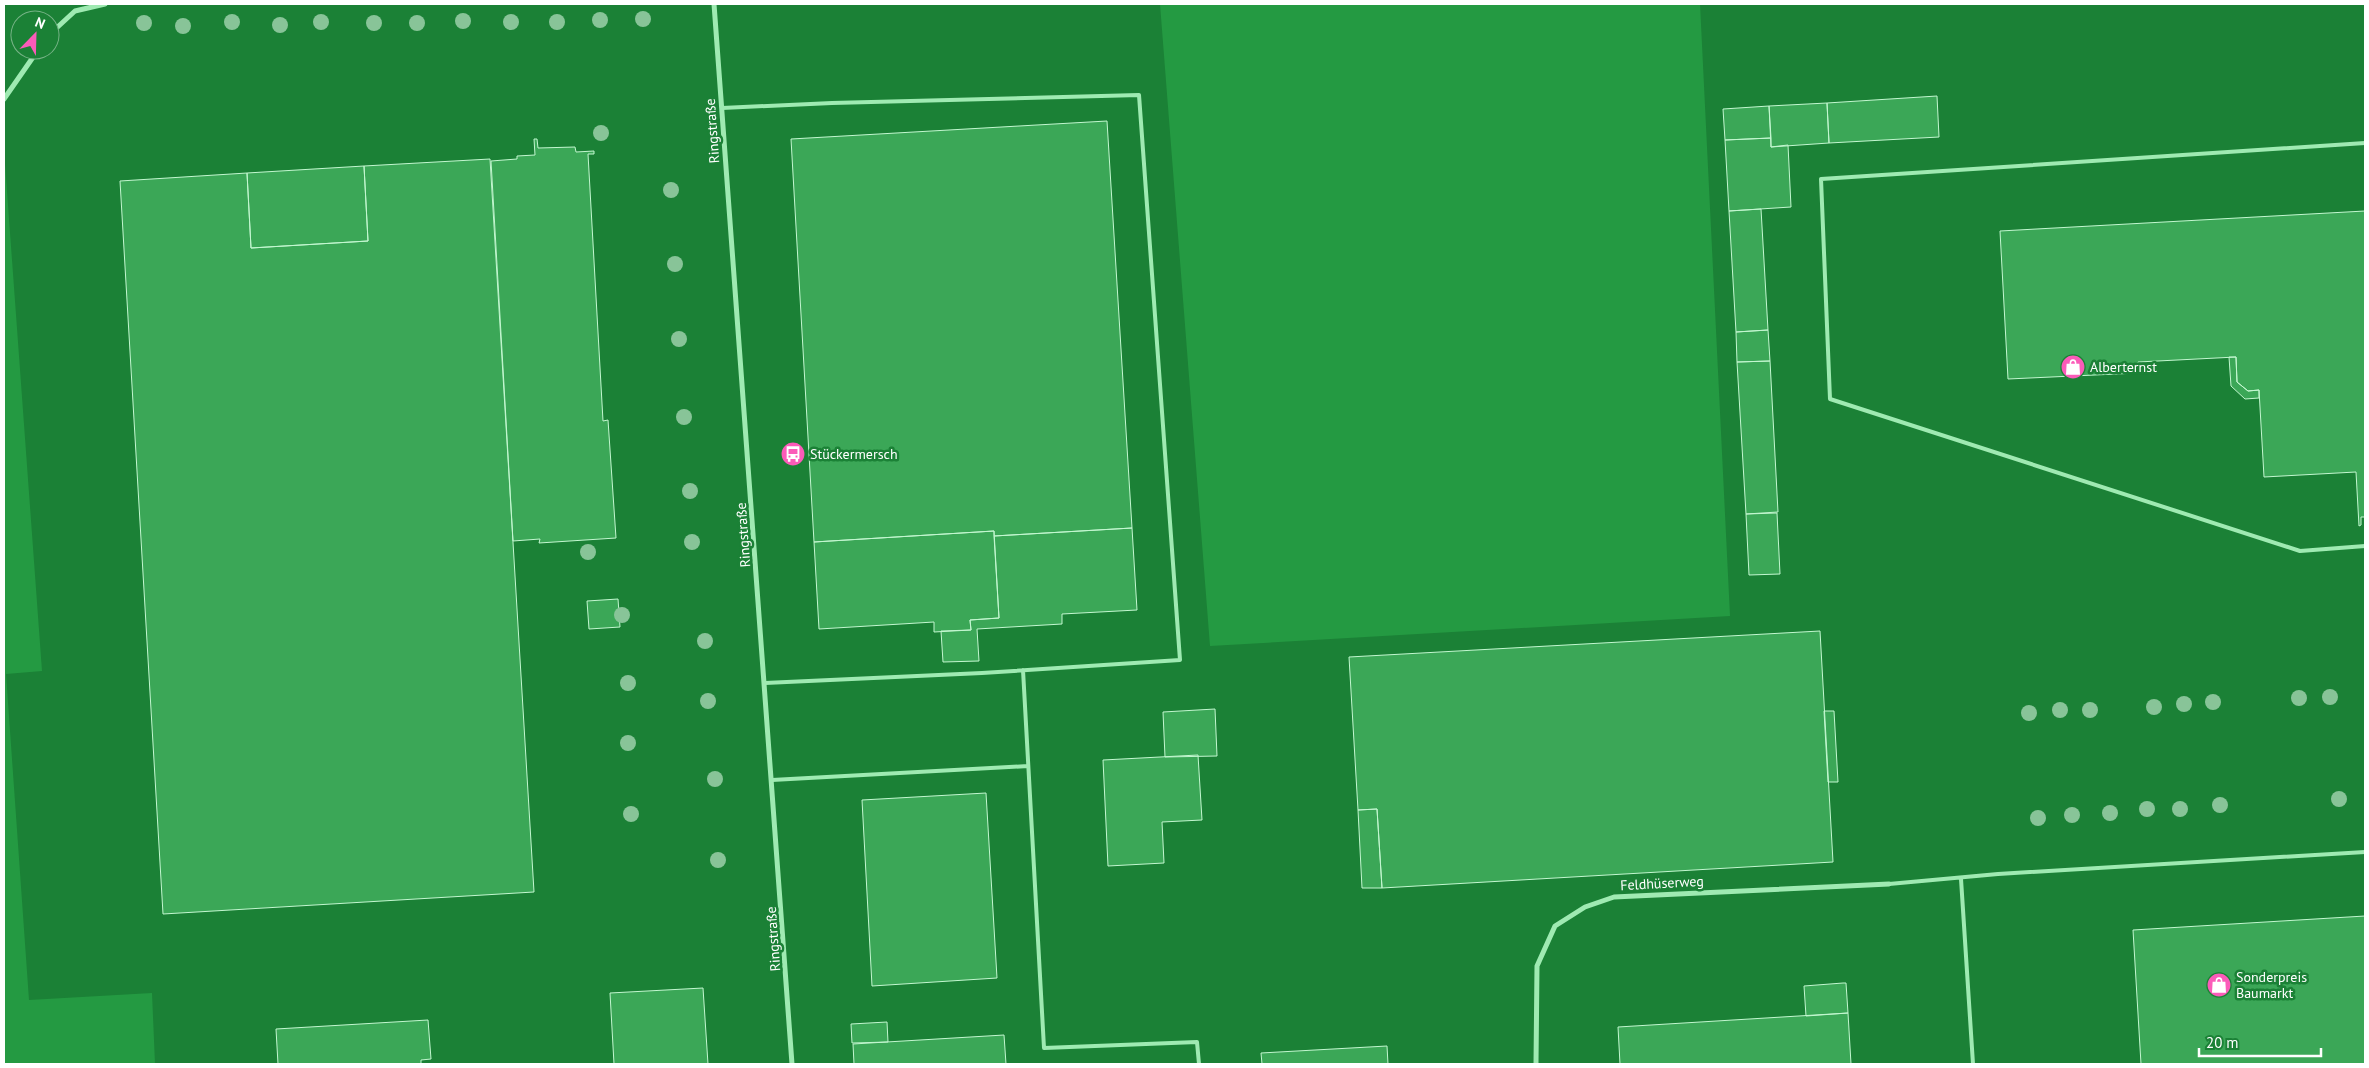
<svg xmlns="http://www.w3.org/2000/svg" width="2369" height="1068" font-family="'PT Sans',sans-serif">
<rect width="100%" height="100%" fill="#1b8136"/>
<path fill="#249a42" d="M1160,4H1700L1730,616L1210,646Z
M5,164L42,671L6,674L29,1000L152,993L155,1064H4Z"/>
<path fill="#3ba757" stroke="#c3f7d0" d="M1937,96L1939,137L1829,143L1827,103Z
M1827,103L1829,143L1771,147L1769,106Z
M1769,106L1771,138L1725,140L1723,109Z
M1107,121L1132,528L994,536V531L814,542L791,139Z
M1771,138V147L1788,145L1791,207L1729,211L1725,140Z
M534,139H537L538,148L575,147L576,152L594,151V154H588L603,421L608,420L616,538L539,543L540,539L513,541L491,161L517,159V156L535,155Z
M490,159L534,892L163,914L120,181L247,173L251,248L368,241L364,166Z
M364,166L368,241L251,248L247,173Z
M1761,209L1768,330L1736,332L1729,211Z
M2365,211V517H2361V525L2359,526L2356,472L2264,477L2259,390L2248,391L2237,382L2236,357L2138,362V373L2008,379L2000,231Z
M1768,330L1770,361L1737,362L1736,332Z
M2229,357H2236L2237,382L2248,391L2259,390V398L2245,399L2231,386Z
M1770,361L1778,512L1746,514L1737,362Z
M1777,513L1780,574L1749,575L1746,514Z
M1132,528L1137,610L1062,614V624L977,629L979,661L943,662L941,631L971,630L970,620L999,618L994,536Z
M994,531L999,618L970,620L971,630L934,632V622L819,629L814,542Z
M618,599L620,627L589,629L587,601Z
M1820,631L1833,862L1382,888L1377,809L1358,810L1349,657Z
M1215,709L1217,756L1165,757L1163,712Z
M1824,711H1834L1838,782H1828Z
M1198,755L1202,820L1162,822L1164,863L1108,866L1103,760Z
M986,793L997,978L872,986L862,800Z
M1377,809L1382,888H1362L1358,810Z
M2365,916V1064H2141L2133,930Z
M1843,983H1846L1848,1013L1806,1016L1804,986Z
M703,988L708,1064H614L610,993Z
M1848,1013L1851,1064H1620L1618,1027Z
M428,1020L431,1059L421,1060V1064H278L276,1029Z
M887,1022L888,1042L852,1043L851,1024Z
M1004,1035L1006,1064H854L853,1044Z
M1387,1046L1388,1064H1262L1261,1053Z"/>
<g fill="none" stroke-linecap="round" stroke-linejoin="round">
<path stroke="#9feab2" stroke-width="4" d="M722,108L832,103L1139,95L1180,660L982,673L765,683
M2365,143L1821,179L1830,399L2300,551L2365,546
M1023,670L1044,1048L1197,1042L1199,1064
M772,780L1028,766
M1961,879L1973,1064
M1889,884L1998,874L2365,852"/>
<path stroke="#9feab2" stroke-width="5" d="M714,4L792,1064
M50,34L75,11L105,4
M4,99L38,50
M1536,1064L1537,966L1555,926L1585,907L1614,897L1889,884"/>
</g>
<g fill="#88c498">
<circle cx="643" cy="19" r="8"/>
<circle cx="600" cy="20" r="8"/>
<circle cx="463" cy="21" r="8"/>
<circle cx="232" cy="22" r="8"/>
<circle cx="321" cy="22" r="8"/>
<circle cx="511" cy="22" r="8"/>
<circle cx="557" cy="22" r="8"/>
<circle cx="144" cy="23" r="8"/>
<circle cx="374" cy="23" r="8"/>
<circle cx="417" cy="23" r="8"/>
<circle cx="280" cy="25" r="8"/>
<circle cx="183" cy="26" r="8"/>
<circle cx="601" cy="133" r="8"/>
<circle cx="671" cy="190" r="8"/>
<circle cx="675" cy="264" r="8"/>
<circle cx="679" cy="339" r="8"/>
<circle cx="684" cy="417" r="8"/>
<circle cx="690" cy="491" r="8"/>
<circle cx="692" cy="542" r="8"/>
<circle cx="588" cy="552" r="8"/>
<circle cx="622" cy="615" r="8"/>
<circle cx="705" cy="641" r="8"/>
<circle cx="628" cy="683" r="8"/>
<circle cx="2330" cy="697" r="8"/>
<circle cx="2299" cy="698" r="8"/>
<circle cx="708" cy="701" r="8"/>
<circle cx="2213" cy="702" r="8"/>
<circle cx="2184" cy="704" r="8"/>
<circle cx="2154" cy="707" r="8"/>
<circle cx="2060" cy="710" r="8"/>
<circle cx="2090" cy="710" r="8"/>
<circle cx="2029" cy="713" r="8"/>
<circle cx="628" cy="743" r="8"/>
<circle cx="715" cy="779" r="8"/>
<circle cx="2339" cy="799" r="8"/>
<circle cx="2220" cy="805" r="8"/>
<circle cx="2147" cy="809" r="8"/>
<circle cx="2180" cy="809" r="8"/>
<circle cx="2110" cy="813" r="8"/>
<circle cx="631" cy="814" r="8"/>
<circle cx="2072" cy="815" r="8"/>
<circle cx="2038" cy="818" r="8"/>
<circle cx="718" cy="860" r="8"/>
</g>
<defs>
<symbol id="shop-disc" viewBox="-11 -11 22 22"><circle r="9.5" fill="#fb5bb9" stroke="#1b8136"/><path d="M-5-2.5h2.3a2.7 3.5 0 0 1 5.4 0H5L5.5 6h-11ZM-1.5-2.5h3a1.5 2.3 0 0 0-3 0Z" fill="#fff"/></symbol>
<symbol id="bus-disc" viewBox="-11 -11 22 22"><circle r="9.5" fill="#fb5bb9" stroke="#1b8136"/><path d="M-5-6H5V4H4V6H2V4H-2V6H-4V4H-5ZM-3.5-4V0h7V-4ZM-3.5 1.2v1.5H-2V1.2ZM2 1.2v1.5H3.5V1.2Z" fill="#fff"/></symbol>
</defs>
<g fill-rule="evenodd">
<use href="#shop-disc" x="2059" y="353" width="28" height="28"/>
<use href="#bus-disc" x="779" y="440" width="28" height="28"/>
<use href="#shop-disc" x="2205" y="971" width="28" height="28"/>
</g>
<g text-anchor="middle" stroke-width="5" stroke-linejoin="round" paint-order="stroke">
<g font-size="14" fill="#fff" stroke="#1b8136">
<text transform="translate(712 131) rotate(-94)" y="5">Ringstraße</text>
<text transform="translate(743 535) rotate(-94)" y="5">Ringstraße</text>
<text transform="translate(1662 883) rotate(-3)" y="5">Feldhüserweg</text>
<text transform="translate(773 939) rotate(-94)" y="5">Ringstraße</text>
</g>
<g font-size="14" fill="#fff" stroke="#1b8136" text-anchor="start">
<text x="2090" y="372">Alberternst</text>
<text x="810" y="459">Stückermersch</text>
<text x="2236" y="982">Sonderpreis<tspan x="2236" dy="16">Baumarkt</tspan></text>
</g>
</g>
<rect width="2369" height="1068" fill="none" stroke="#ffffff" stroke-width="10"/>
<g transform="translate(35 35) rotate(23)"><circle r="24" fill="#1b8136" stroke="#76b386"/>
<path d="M0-4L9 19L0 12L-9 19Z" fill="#fb5bb9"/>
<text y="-8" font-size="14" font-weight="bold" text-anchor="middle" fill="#ffffff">N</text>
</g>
<path d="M2199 1048v8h122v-8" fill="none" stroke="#ffffff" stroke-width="2.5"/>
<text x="2206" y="1048" font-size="15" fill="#ffffff" stroke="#1b8136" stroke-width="4" paint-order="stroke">20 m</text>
</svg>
